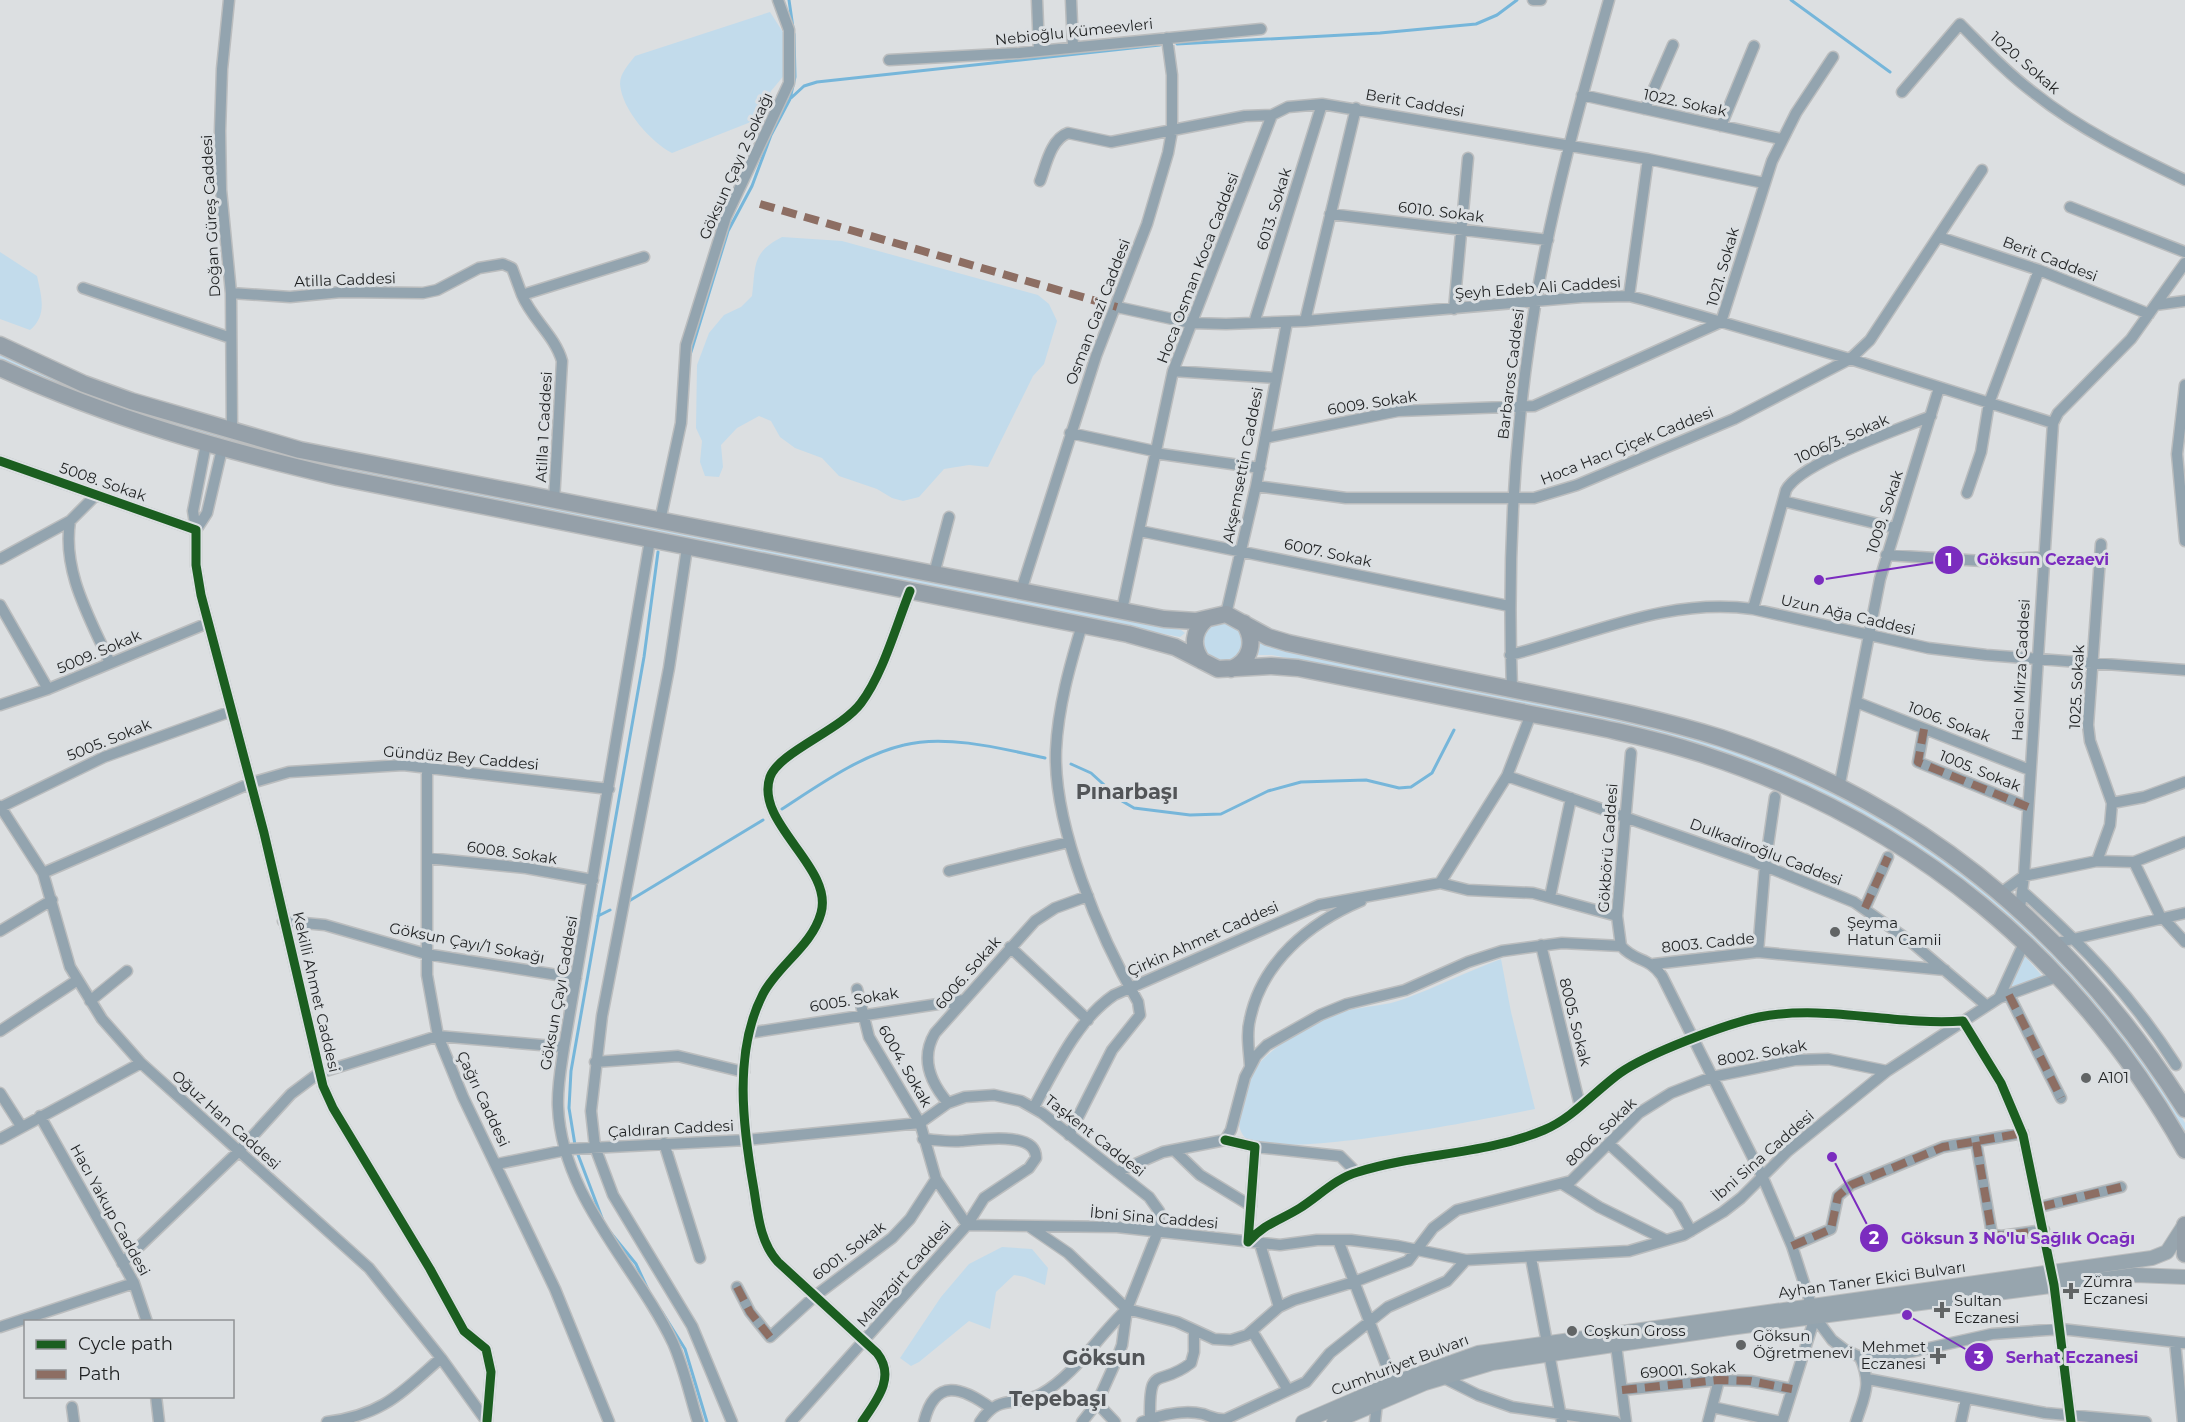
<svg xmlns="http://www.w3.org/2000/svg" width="2185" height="1422" font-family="Montserrat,sans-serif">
<rect width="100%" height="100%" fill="#dcdfe1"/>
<path fill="#c2dbeb" d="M770,12L788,40L786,73L771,91L761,118L672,153C651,142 622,110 620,84C620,73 629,64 635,56Z
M782,237L842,241L1038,295L1049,304L1057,321L1044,364L1033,376L988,467L969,465L944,469L919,497L903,501L892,498L877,489L839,476L822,458L795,448L780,437L771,421L759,416L737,428L721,445L723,467L719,477L705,476L700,462L702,441L696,428L697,365L709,333L724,315L741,307L752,296C756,266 751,253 782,237Z
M0,252L37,276C41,295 48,315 30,330L0,319Z
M0,351L137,409L1079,610L1181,630L1185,633L1180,637L1076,617L285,460L110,407L0,360Z
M1203 642a20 20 0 1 1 40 0a20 20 0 1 1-40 0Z
M1260,643L1660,728L1758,759L1873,812L1914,837L1996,896L2106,1008L2174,1104L2185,1123V1137C2085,956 1917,818 1721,752C1668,734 1613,724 1559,713C1463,692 1368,673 1272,655H1258Z
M2023,954L2043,977L2010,988L2009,986Z
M1501,959L1511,1012L1535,1109C1486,1119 1284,1160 1247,1139C1239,1134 1237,1120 1240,1111C1247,1088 1251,1067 1271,1052C1289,1037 1324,1016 1346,1011C1365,1006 1386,1006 1404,999C1437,987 1468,971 1501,959Z
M1002,1247L1032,1249L1048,1268L1045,1285L1025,1277L1014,1275L996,1292L990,1329L969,1321L919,1362L911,1366L900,1358L941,1297L969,1264Z"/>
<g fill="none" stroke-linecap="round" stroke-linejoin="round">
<path stroke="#76b6da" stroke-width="3" d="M789,0L793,28
M1791,0L1890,72
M1177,44L1380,33L1476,24L1497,15L1517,0
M791,98L804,86L817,82L1160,45
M690,355L728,231L752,186L771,135L790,99L795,77L794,34
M1071,764L1091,773L1122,801L1134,808L1190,815L1221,814L1268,791L1301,782L1366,780L1399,788L1411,787L1432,773L1454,730
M782,809C819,785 861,755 904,745C946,734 1004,749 1045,758
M629,901L763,820
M598,916L610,910
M575,1145L569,1108L571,1071L644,657L658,552
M577,1152L602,1218
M610,1232L636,1264L650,1294
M662,1312L685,1349L707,1422"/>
<defs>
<path id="minor" d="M229,0L222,69L220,131L221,190L231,293L232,431
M1037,0L1039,51
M1071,0L1073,47
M1533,0H1541
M889,60L1019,53L1261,29
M1902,92L1960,24C1984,48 2007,73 2034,93C2079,129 2133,155 2185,180
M1582,95L1781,139
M1645,109L1673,45
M1721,126L1754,46
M1040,181C1046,165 1051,139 1068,133L1111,142L1245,116L1272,115L1288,107L1322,104L1648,159L1764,183
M2070,207L2185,252
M1330,214L1548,240
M1939,237L2039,270L2149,314
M83,288L231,338
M231,293L290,297L341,292L423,293L437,290L479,268L503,264L512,268L522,295L644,257
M522,295C532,319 555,336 562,361L554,501
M1629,296L1648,159
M2155,305L2185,301
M1117,307L1191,323L1226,324L1305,321L1582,297L1629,296L1645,300L1850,359L2053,423
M1454,309L1468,158
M1305,321L1356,108
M1254,323L1322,104
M1173,371L1276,378
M2185,385L2177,454L2185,541
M1070,433L1154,451
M1265,438L1398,411L1534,406L1721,322L1772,161L1796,113L1833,57
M206,444L193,511L196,530L207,513L222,449
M1154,453L1260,468
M0,461L196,530V565L201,595L264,833L323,1086L333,1108L430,1269L464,1331L486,1349L491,1372L487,1421
M1256,486L1346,498H1534L1577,485L1734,419L1850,359L1870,340L1982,170
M1967,493L1981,452L1989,403L2039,270
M1783,501L1895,528
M70,521C62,572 90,618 110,663
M660,521L681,423L686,345L726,217L789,83V30L778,0
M1140,531L1509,606
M650,540L564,1047C561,1067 557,1087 558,1107C562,1198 636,1265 673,1343C684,1368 690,1396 698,1422
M687,548L669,668L602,1016L591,1111L595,1147L613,1195L692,1326L732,1422
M1886,555L1983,561L2043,557
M0,559L70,521L95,496
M934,574L949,517
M1021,591L1096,356L1147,224L1168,153L1172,131V75L1167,38
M0,605L48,689
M1753,609L1786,490C1801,462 1898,430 1931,416
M1122,610L1173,371L1272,115
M1226,614L1256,486L1287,322
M1510,655C1591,635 1668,597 1753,609L1928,648L1986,655L2185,670
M1512,689C1507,559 1514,428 1536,300C1553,199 1581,99 1609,0
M1856,702L2030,770
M0,705L48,689L208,623
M1924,729L1918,762L2028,807
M427,767V975L438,1036L463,1097L555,1289L609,1422
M1507,776L1765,866L1854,902L1910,941L1987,1006
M1839,788L1880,579L1939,388
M2112,803L2144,797L2185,782
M0,806L43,873L70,967L102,1019L141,1063L369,1268L441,1358L487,1422
M1,807L104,757L232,711
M427,858L526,868L593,880
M2097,861L2110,825L2112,803L2090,741L2088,725L2101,544
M2134,862L2161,918
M949,871L1069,842
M43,873L251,783L289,772L403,765L609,789
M1440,883L1507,776L1531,714
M1440,883L1468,890L1533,893L1617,916
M2022,891C2083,945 2132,996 2176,1065
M2002,892L2024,876L2097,861L2134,862L2185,842
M1550,897L1571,798
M1865,908L1888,857
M2020,908L2024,876L2053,423L2058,413L2131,339L2185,263
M2163,918L2185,942
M283,921L325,925L426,954L576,978
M0,931L52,900
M2056,943L2185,913
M1541,945L1580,1106
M1621,946C1636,963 1648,956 1662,976L1763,1178L1792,1246L1815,1317L1832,1340L1845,1350L1860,1357H1889L1992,1334L2061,1329L2185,1343
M1621,946L1617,916L1631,753
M1010,947L1088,1020
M1758,952L1765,866L1775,797
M1654,964L1758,952L1945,970
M857,989L869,1037L920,1123L936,1179L967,1225
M2009,995L2061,1098
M1999,998L2025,941
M90,1001L127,971
M0,1031L76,981
M749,1033L964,1000
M595,1062L678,1056L744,1072
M1250,1065C1249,1050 1246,1034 1250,1019C1262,962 1309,923 1361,901
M0,1093L21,1126
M948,1103C930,1082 920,1058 935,1033L1035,921L1055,908L1088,896
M1034,1107C1055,1069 1077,1020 1114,995L1319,905L1440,883
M40,1116L134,1283L147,1322
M1069,1135L1112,1050L1140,1015L1138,1002C1100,937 1053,826 1056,750C1058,707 1070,665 1082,625
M0,1139L141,1063
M1225,1140L1255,1147L1248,1242C1265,1223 1279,1221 1300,1208C1319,1196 1336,1178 1358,1172C1418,1153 1485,1155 1544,1130C1573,1118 1595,1091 1620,1073C1647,1054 1725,1024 1759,1017C1827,1004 1895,1026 1963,1021L2001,1083L2023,1135L2054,1285L2071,1422
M1976,1142L1992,1234L2001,1236L2044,1230
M664,1143L700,1258
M1609,1144L1677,1206L1691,1231
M1255,1147L1340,1156L1356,1172
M1174,1150L1200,1175L1251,1206
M497,1164L571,1149L746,1140L920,1123L948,1103L965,1097L994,1095L1021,1101L1042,1113L1149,1197L1159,1211L1158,1231L1127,1309L1122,1345L1116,1361L1097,1403L1082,1422
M1117,1172L1163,1152L1225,1140L1231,1130L1245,1077L1256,1056L1267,1045L1320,1015L1347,1004L1405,990L1468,962L1502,951L1562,943L1621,946
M1564,1185L1599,1207L1666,1240
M2040,1207L2121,1187
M967,1225L1117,1227L1280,1245L1317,1240H1351L1398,1246L1466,1260L1629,1251L1684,1235L1723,1212L1741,1198L1788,1151L1887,1071L1999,998L2059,976
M1030,1227L1068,1253L1127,1309L1177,1322L1214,1339L1231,1340L1247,1335L1279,1307L1294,1300L1354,1282L1408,1261L1433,1228L1457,1210L1571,1181L1639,1113L1671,1093L1712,1077L1795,1060L1828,1059L1887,1071
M1338,1240L1393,1383
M1260,1244L1279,1307
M1792,1246L1831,1229L1838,1196L1851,1185L1943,1147L2023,1133
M1531,1258L1562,1422
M122,1263L238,1152L291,1094L319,1073L438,1036L564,1047
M737,1287L750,1312L770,1337L815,1296L892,1238L910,1219L936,1179
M0,1327L134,1283
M1252,1331L1288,1390
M2175,1342L2183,1422
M1616,1345L1626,1422
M1442,1377L1478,1395L1512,1407L1616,1422
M1868,1379L2045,1413L2146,1422
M1622,1390L1719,1380L1750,1381L1792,1389
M156,1396L159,1422
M1097,1403L1115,1422
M72,1407L74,1422
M1712,1407L1782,1422
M1150,1419C1149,1361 1158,1389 1191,1363L1194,1352V1330
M327,1422C383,1415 401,1393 441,1358
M791,1422L967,1225L984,1198L1029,1168L1036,1158C1036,1130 978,1140 961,1141C949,1142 936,1140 923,1139
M862,1422C877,1400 896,1377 877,1353L778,1262C760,1242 758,1215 754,1190C743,1128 733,1052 763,994C778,965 812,946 821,913C834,867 754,823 770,777C779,752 841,730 861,703C883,674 896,626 910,591
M924,1422C935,1377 962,1387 991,1408
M980,1422C1000,1392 1016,1408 1041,1394C1075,1375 1098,1336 1127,1309
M1142,1422C1161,1415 1184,1409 1203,1414C1212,1417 1216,1420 1226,1419L1306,1382L1330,1353L1388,1307L1447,1281L1466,1260
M1375,1422L1377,1403
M1708,1422L1719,1380
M1782,1422L1815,1317
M1856,1422C1865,1394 1872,1385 1860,1357
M1961,1422L1966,1399"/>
<path id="major" d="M1303,1422L1393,1383L1478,1353L2152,1258L2167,1252L2185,1224
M1334,1422L1425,1383L1492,1363L1729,1328L2135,1275L2185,1277"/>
<path id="highway" d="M0,345L84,384L131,401L300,450L1164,619L1196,621L1226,614L1268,637L1288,643C1374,662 1460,679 1546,696C1605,708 1664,720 1721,738C1922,804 2073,932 2185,1109
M0,368C109,418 222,450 338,477L1128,634L1175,647L1218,669L1271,666L1298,668C1376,683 1454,699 1531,714C1589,725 1646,736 1702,754C1913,822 2076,957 2185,1150
M1202,661C1191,646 1193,631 1206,619
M1231,669C1251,661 1256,641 1244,623
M2185,1225V1254"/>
</defs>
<use href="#minor" stroke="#bbbdbe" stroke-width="13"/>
<use href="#major" stroke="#bbbdbe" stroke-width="16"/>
<use href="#highway" stroke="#bbbdbe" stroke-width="19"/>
<use href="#minor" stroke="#93a4af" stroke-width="10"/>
<use href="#major" stroke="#97a5ae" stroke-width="14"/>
<use href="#highway" stroke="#95a0a9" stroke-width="16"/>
<path stroke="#8d6e63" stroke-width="8" stroke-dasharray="15 8" stroke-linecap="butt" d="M760,204L1117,307
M1924,729L1918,762L2028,807
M1865,908L1888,857
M2009,995L2061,1098
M1976,1142L1992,1234L2001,1236L2044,1230
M2040,1207L2121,1187
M1792,1246L1831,1229L1838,1196L1851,1185L1943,1147L2023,1133
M737,1287L750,1312L770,1337
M1622,1390L1719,1380L1750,1381L1792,1389"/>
<defs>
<path id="cycleway" d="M0,461L196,530V565L201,595L264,833L323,1086L333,1108L430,1269L464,1331L486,1349L491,1372L487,1421
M1225,1140L1255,1147L1248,1242C1265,1223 1279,1221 1300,1208C1319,1196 1336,1178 1358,1172C1418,1153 1485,1155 1544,1130C1573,1118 1595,1091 1620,1073C1647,1054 1725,1024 1759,1017C1827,1004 1895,1026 1963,1021L2001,1083L2023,1135L2054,1285L2071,1422
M862,1422C877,1400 896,1377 877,1353L778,1262C760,1242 758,1215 754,1190C743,1128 733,1052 763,994C778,965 812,946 821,913C834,867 754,823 770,777C779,752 841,730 861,703C883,674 896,626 910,591"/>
</defs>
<use href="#cycleway" stroke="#dbdfe2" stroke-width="13"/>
<use href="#cycleway" stroke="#1b5e20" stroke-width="9"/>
</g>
<g fill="#616465" stroke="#dbdfe2" stroke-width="2">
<circle cx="1835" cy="932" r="6"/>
<circle cx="2086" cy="1078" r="6"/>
<path d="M2068 1282h6v6h6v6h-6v6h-6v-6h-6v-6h6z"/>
<path d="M1939 1301h6v6h6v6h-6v6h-6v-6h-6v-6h6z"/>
<circle cx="1572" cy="1331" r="6"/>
<circle cx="1741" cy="1345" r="6"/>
<path d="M1935 1347h6v6h6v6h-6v6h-6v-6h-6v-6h6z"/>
</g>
<g text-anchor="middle" stroke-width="6" stroke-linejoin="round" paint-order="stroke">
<g font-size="15" fill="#1f2122" stroke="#dbdfe2">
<text transform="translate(1074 32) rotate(-6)" y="5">Nebioğlu Kümeevleri</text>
<text transform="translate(2025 63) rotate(41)" y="5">1020. Sokak</text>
<text transform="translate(1415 103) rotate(10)" y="5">Berit Caddesi</text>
<text transform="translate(1685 103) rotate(12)" y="5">1022. Sokak</text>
<text transform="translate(736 166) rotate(-66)" y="5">Göksun Çayı 2 Sokağı</text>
<text transform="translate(1274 209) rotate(-73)" y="5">6013. Sokak</text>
<text transform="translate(1441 212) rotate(7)" y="5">6010. Sokak</text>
<text transform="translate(211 216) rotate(-93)" y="5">Doğan Güreş Caddesi</text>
<text transform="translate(2050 259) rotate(21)" y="5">Berit Caddesi</text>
<text transform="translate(1723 267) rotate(-74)" y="5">1021. Sokak</text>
<text transform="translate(1198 268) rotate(-69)" y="5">Hoca Osman Koca Caddesi</text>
<text transform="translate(345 280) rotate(-2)" y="5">Atilla Caddesi</text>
<text transform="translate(1538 288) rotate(-4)" y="5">Şeyh Edeb Ali Caddesi</text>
<text transform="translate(1098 312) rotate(-69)" y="5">Osman Gazi Caddesi</text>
<text transform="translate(1511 374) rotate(-83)" y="5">Barbaros Caddesi</text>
<text transform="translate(1372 403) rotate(-9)" y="5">6009. Sokak</text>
<text transform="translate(544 427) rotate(-87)" y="5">Atilla 1 Caddesi</text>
<text transform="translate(1842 439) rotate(-24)" y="5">1006/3. Sokak</text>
<text transform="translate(1627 446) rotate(-22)" y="5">Hoca Hacı Çiçek Caddesi</text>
<text transform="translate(1243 465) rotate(-79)" y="5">Akşemsettin Caddesi</text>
<text transform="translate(103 482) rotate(19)" y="5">5008. Sokak</text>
<text transform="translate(1885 512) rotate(-72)" y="5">1009. Sokak</text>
<text transform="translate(1328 553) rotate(12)" y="5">6007. Sokak</text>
<text transform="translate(1848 615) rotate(13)" y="5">Uzun Ağa Caddesi</text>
<text transform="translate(99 652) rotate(-23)" y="5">5009. Sokak</text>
<text transform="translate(2021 670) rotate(-87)" y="5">Hacı Mirza Caddesi</text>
<text transform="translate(2077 687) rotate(-87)" y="5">1025. Sokak</text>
<text transform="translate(1949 722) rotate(21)" y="5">1006. Sokak</text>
<text transform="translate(109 740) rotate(-22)" y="5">5005. Sokak</text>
<text transform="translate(461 758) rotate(5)" y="5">Gündüz Bey Caddesi</text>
<text transform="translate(1980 771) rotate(22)" y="5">1005. Sokak</text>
<text transform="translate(1608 848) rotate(-86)" y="5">Gökbörü Caddesi</text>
<text transform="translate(1766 852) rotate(21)" y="5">Dulkadiroğlu Caddesi</text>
<text transform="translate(512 853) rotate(8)" y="5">6008. Sokak</text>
<text transform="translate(1203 939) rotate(-24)" y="5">Çirkin Ahmet Caddesi</text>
<text transform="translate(467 943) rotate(11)" y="5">Göksun Çayı/1 Sokağı</text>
<text transform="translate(1708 943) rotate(-6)" y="5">8003. Cadde</text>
<text transform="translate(968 973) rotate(-49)" y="5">6006. Sokak</text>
<text transform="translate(316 992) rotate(77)" y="5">Kekilli Ahmet Caddesi</text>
<text transform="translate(559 993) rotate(-80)" y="5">Göksun Çayı Caddesi</text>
<text transform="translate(854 1000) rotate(-9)" y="5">6005. Sokak</text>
<text transform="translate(1575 1022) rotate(76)" y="5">8005. Sokak</text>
<text transform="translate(1762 1053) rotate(-10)" y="5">8002. Sokak</text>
<text transform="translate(905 1066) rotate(60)" y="5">6004. Sokak</text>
<text transform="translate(483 1099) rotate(65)" y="5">Çağrı Caddesi</text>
<text transform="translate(226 1120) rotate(42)" y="5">Oğuz Han Caddesi</text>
<text transform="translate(671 1129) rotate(-3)" y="5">Çaldıran Caddesi</text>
<text transform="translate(1601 1132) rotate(-44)" y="5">8006. Sokak</text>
<text transform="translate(1095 1136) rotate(38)" y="5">Taşkent Caddesi</text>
<text transform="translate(1763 1156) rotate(-41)" y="5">İbni Sina Caddesi</text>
<text transform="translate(110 1210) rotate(61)" y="5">Hacı Yakup Caddesi</text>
<text transform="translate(1154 1218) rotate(5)" y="5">İbni Sina Caddesi</text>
<text transform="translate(849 1251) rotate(-37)" y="5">6001. Sokak</text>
<text transform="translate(904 1274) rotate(-49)" y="5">Malazgirt Caddesi</text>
<text transform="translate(1872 1280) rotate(-8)" y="5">Ayhan Taner Ekici Bulvarı</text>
<text transform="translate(1400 1365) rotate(-21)" y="5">Cumhuriyet Bulvarı</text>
<text transform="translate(1688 1370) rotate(-4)" y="5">69001. Sokak</text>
</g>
<g font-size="15" fill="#1f2122" stroke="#dbdfe2" text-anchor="start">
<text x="1847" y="928">Şeyma<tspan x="1847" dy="17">Hatun Camii</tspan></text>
<text x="2098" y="1083">A101</text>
<text x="2083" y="1287">Zümra<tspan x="2083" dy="17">Eczanesi</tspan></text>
<text x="1954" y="1306">Sultan<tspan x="1954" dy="17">Eczanesi</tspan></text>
<text x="1584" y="1336">Coşkun Gross</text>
<text x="1753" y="1341">Göksun<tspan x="1753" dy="17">Öğretmenevi</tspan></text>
<text x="1926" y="1352" text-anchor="end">Mehmet<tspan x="1926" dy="17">Eczanesi</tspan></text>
</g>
<g font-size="21" font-weight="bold" fill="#525558" stroke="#dbdfe2">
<text x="1127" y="799">Pınarbaşı</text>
<text x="1104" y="1365">Göksun</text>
<text x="1058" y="1406">Tepebaşı</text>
</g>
</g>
<path fill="none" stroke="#7b2cbf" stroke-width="2" d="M1819 580L1949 560M1832 1157L1874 1238M1907 1315L1979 1357"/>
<g fill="#7b2cbf" stroke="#dbdfe2" stroke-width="2">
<circle cx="1819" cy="580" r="6"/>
<circle cx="1832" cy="1157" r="6"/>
<circle cx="1907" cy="1315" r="6"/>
<circle cx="1949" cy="560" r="15"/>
<circle cx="1874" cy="1238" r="15"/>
<circle cx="1979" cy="1357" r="15"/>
</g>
<g font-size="18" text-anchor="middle" font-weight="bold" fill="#fff">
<text x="1949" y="566">1</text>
<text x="1874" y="1244">2</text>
<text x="1979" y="1364">3</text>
</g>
<g font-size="16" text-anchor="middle" font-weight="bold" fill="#7b2cbf" stroke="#dbdfe2" stroke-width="6" stroke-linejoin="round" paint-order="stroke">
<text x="2043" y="565">Göksun Cezaevi</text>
<text x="2018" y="1244">Göksun 3 No'lu Sağlık Ocağı</text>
<text x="2072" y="1363">Serhat Eczanesi</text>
</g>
<rect x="24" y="1320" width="210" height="78" fill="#dbdfe2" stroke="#909395" stroke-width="1.5"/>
<rect x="36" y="1340" width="30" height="9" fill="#1b5e20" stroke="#909395" stroke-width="1.5"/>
<text x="78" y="1350" font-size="18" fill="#1f2122">Cycle path</text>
<rect x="36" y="1370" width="30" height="9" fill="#8d6e63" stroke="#909395" stroke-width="1.5"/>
<text x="78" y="1380" font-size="18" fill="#1f2122">Path</text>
</svg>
